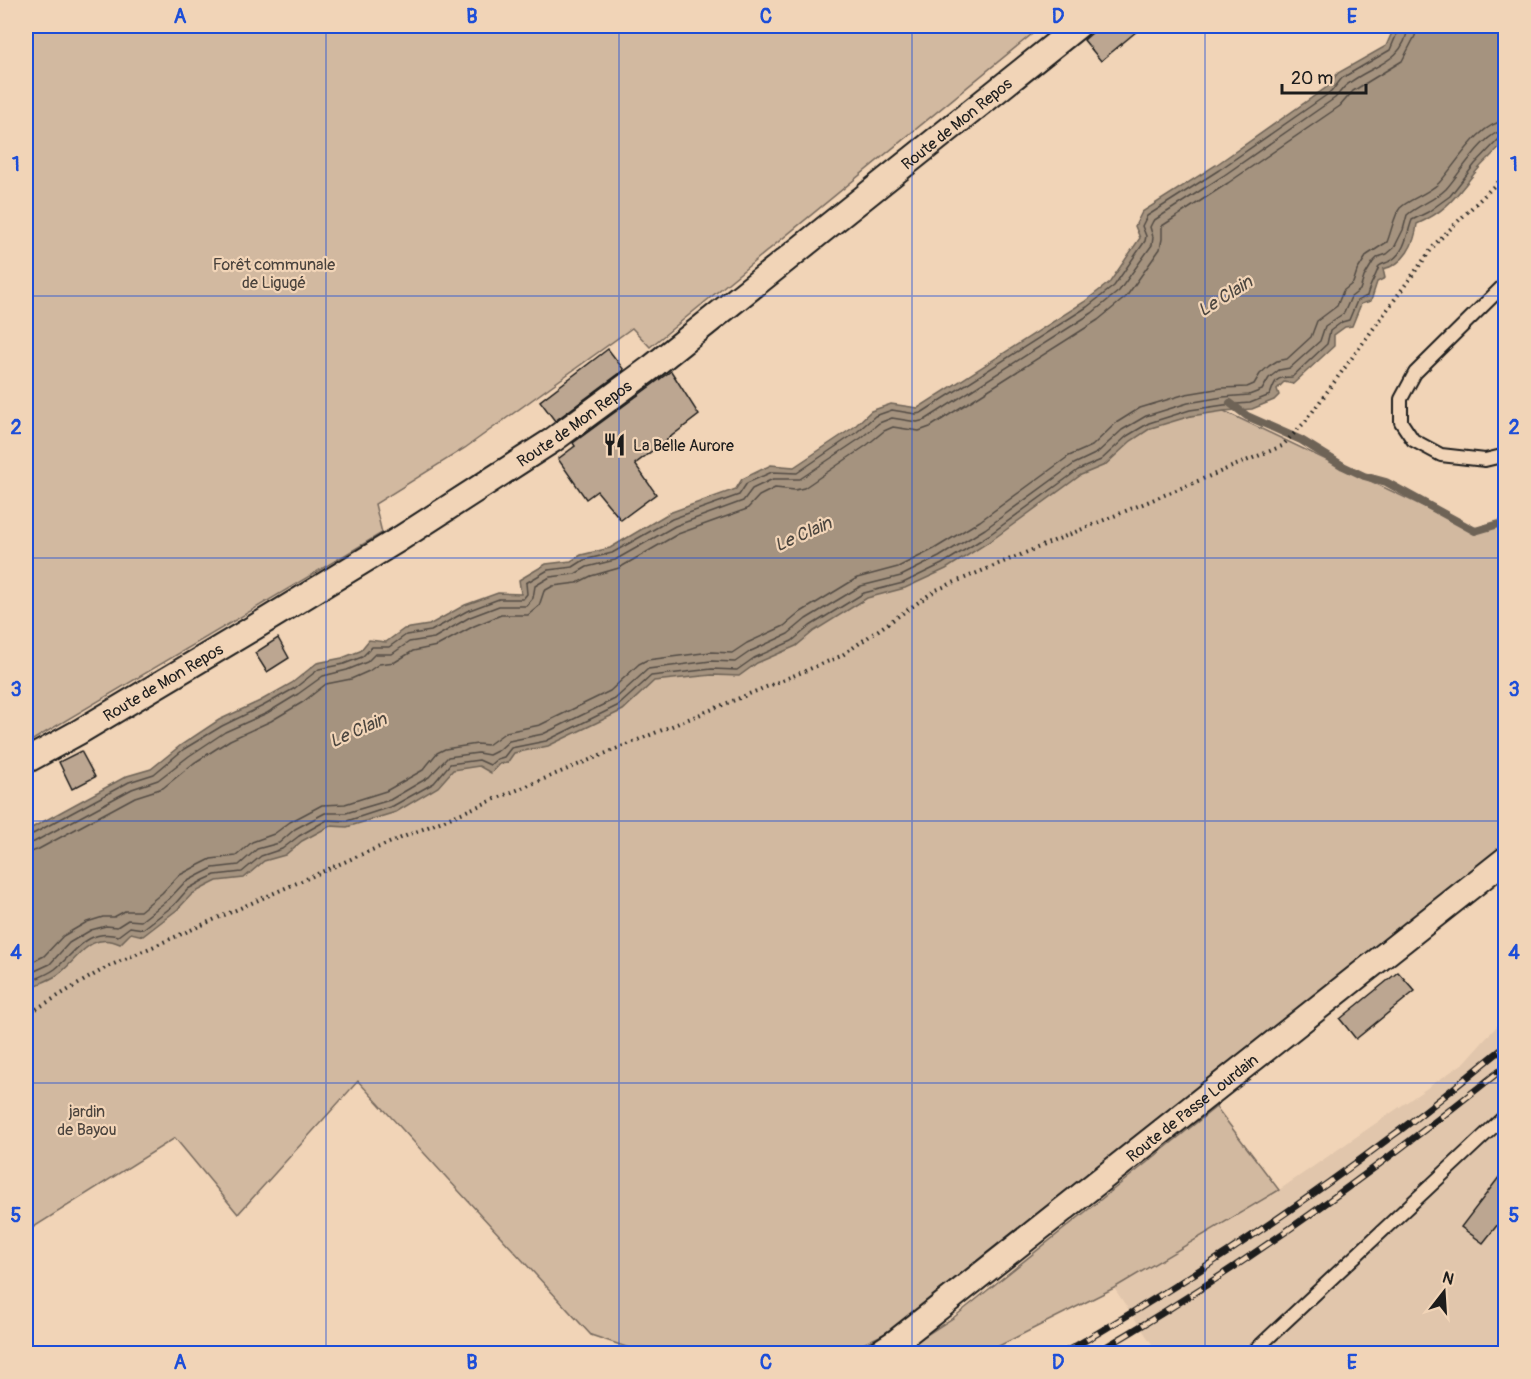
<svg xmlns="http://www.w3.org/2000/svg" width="1531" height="1379" font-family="Pangolin,sans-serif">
<rect width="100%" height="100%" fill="#f1d4b7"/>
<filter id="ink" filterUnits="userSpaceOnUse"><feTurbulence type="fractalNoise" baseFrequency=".0167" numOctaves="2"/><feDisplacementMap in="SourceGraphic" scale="12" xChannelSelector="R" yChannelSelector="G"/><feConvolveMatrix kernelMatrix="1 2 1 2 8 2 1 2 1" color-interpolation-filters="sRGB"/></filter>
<g filter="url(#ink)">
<path fill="#e1c6ac" d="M1505,1017V1353H1158L1114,1288L1279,1190L1465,1062Z"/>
<path fill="#d2b9a0" stroke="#776a5e" stroke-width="1.5" d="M26,26H1028L1032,34L650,347L632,328L465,448L375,504L382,533L26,744Z
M1150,371L1224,411L1475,531L1505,526V844L884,1334L844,1353H644L591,1335L358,1081L238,1214L175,1138L26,1232V953Z
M1216,1107L1279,1190L1114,1288L985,1353L897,1354L953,1318Z"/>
<path fill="#a5937f" stroke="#6e6357" stroke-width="1.5" d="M1395,26H1505V139C1499,150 1488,158 1480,167C1457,193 1451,209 1417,224C1415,244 1404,265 1383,269L1385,278L1377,282L1371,301L1361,304L1352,326L1345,327L1334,335V346L1293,384L1284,382L1277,389L1279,395L1274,400L1252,409L1224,411L1191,416L1151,428L1131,441L1105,465L1081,475L992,540L946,569L905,588L867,598L814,631L796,646L757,663L739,676L712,675L654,681L623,710L548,746L514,753L507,763L499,764L491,773L479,766L453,770L438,787L396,812L347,827L330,826L302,841L285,855L264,861L244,878L217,881L207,886L192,894L178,909L143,936L131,933L120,944C87,930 78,962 56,976C47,981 36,985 26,990V831L127,776L151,769L181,745L219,720L260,701L292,683L317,663L342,658L360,651L369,640L386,642L404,629L429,625L465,605L498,593L521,594L519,580L546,564L571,561L581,555L610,548L669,513L736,489L742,479L771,465L794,467L854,427L871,411L891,404L918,408L1084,302L1110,282L1140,238L1135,226L1142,212L1216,165L1327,87L1338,73L1386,46Z"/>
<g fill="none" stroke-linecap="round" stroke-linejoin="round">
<path stroke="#534c44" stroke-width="1.5" d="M26,836L31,835L129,782L154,774L184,749L222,726L263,706L295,688L319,669L344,664L362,657L372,647H389L406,635L431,631L467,611L499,599H523L527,594L526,583L548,570L573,567L584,560L612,553L672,519L739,495L747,483L772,472L797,473L857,432L875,416L892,410L916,414L921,413L1087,307L1114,286L1145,241L1146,236L1142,226L1147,216L1219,170L1331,92L1342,78L1390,50L1400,26
M26,844L34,842L132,789L158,780L189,756L225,732L267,713L298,694L323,676L347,670L367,662L375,654H392L409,642L434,638L470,617L499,606H526L533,598L535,586L550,577L575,574L587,567L615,560L675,526L743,501L752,489L773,479H800L861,438L879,423L892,418L917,422L925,420L1092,313L1119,291L1152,245L1153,237L1150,227L1153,221L1223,176L1335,98C1339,94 1343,87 1348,84C1371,65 1405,63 1408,26
M26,853L37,850L135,797L163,788L194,763L230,740L271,721L303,702L326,684L351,679L369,671L379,664L395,662L413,651L437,646L474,626L501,615H528L539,606L544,591L553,586L577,583L591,576L619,568L678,534L747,509L759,496L775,488L795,490L804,488L867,445L884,431L893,427L919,431L930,427L1098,320L1126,297L1160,249L1162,239V226L1228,183L1340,106L1353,91L1402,61L1415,36L1417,26
M26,965L44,956L63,936L87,922L103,917H114L125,911H140L162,893L178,876L197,866L211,859L236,856L252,842L274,834L290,822L322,805L345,804L386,791L423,770L437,753L445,749L477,744L488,745L506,732L540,725L610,691L639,664L647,660L711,652L732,653L747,643L784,626L801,612L857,578L898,567L934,549L980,521L1069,456L1092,446L1116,423L1140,408L1186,394L1222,388L1247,387L1254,384L1260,374L1269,366L1277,361L1287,359L1311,337L1317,321L1337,306L1343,291L1353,283L1357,271L1367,255L1387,242C1391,233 1394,215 1400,208C1409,199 1428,194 1439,183C1456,165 1479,122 1506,121
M26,975L50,964L69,943L91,930L106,926L117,927L128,920L141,921L169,899L184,883L201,874L213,868L239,865L257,849L279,843L295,829L325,813H346L390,800L429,777L448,757L478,753L489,755L499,750L509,741L543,734L615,699L648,669L711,661L735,662L751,651L788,634L806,619L861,586L901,576L939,557L985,529L1074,464L1097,453L1122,430L1146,416L1188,403L1223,397L1249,395L1262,390L1269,378L1279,370L1290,368L1320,341L1325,326L1344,313L1351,297L1360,290L1364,277L1373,262L1378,257L1387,254L1394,248L1403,230L1407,215C1418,205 1434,201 1446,189C1460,174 1484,131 1506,130
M26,983C35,979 47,975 55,969C76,952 87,928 118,936L130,927L143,929L174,905L188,889L204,880L215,875L242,872L261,856L282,849L299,836L327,820L347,821L393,806L434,783L450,764L479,760L490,765L497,759L504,757L511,748L546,741L619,705L651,676L712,669L737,670L754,658L792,641L810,626L864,593L903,583L942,564L989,535L1078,470L1101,460L1127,436L1149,423L1190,410L1224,405L1250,403L1270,395C1275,380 1276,377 1292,377L1327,344L1330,331L1342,322L1349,320L1357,301L1367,296C1370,283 1376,277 1379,266C1383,263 1388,263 1392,260C1406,250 1407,233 1412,220L1428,212L1450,196L1475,164L1499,139L1506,137"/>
<path stroke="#6e6357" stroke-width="8" d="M1230,403L1247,416L1301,440L1343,466L1364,476L1386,482L1475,531L1506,522"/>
</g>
<path fill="#bca691" stroke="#1c1c1c" stroke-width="1.5" d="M1100,26H1143L1101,61L1084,40Z
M608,349L624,370L555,421L540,401Z
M671,371L699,415L635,464L656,494L621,520L597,491L586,499L558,459L575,446L573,443Z
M278,638L289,658L267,672L255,653Z
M81,751L95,777L72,789L59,762Z
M1398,972L1415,991L1356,1039L1340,1019Z
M1506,1168V1214L1483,1243L1461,1227Z"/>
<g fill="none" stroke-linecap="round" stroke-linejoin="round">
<defs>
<path id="service" d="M1506,283L1415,373L1401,399V422L1413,440L1441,455L1485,460L1506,455
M1251,1354L1506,1115"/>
<g id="minor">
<path id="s1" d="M26,761L79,732L255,627L401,538L553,440L652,367L1078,26"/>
<path id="s2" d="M877,1354L897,1341L1506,859"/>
</g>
</defs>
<use href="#service" stroke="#1c1c1c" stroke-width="16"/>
<use href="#minor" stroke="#1c1c1c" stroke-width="28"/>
<path stroke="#1c1c1c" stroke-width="4" stroke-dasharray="1.5 4.5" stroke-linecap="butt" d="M26,1015L107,967L360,855L841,656L936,590L1282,446L1305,422L1436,243L1506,174"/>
<use href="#service" stroke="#f1d4b7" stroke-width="12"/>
<use href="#minor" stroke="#f1d4b7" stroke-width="24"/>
<defs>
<path id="rail" d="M1062,1354C1177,1288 1286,1216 1392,1136C1431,1108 1468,1076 1506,1046
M1094,1354C1241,1269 1373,1172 1506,1066"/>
</defs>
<use href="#rail" stroke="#1c1c1c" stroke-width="7"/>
<use href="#rail" stroke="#f1d4b7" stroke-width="4.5" stroke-dasharray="14" stroke-linecap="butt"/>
</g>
</g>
<path fill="none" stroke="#1d4ed8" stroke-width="1.5" stroke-opacity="0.55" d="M326,26V1354M619,26V1354M912,26V1354M1205,26V1354M26,296H1506M26,558H1506M26,821H1506M26,1083H1506"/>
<defs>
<symbol id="restaurant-bare" viewBox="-9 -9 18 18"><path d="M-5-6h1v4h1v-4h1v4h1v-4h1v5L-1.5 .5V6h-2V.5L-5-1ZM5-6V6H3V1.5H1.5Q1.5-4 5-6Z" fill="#1c1c1c" stroke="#f1d4b7" stroke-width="2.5" paint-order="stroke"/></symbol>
</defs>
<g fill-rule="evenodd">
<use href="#restaurant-bare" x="598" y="428" width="33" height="33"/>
</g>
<g text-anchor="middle" stroke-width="4.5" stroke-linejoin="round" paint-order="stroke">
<g font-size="16" fill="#1c1c1c" stroke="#f1d4b7">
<text dy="6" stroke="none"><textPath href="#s1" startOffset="1130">Route de Mon Repos</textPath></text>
<text dy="6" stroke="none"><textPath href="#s1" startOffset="644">Route de Mon Repos</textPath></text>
<text dy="6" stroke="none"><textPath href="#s1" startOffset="158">Route de Mon Repos</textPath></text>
<text dy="6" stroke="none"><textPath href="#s2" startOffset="400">Route de Passe Lourdain</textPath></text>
</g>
<g font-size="16" fill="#4a433d" stroke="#f1d4b7">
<text x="274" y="270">Forêt communale<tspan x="274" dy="18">de Ligugé</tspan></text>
<text x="87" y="1117">jardin<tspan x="87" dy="18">de Bayou</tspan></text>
</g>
<g font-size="16" fill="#1c1c1c" stroke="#f1d4b7" text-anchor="start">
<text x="633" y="451">La Belle Aurore</text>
</g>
<g font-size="18" font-style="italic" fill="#4c463f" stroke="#f1d4b7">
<text transform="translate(1225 296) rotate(-32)" y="6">Le Clain</text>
<text transform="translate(803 534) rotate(-24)" y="6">Le Clain</text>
<text transform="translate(358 730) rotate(-24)" y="6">Le Clain</text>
</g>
</g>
<rect width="1531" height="1379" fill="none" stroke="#f1d4b7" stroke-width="66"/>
<g transform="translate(1444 1292) rotate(17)" stroke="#f1d4b7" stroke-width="4.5" paint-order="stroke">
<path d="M0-4.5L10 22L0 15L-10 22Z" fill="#1c1c1c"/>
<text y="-9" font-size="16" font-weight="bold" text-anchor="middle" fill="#1c1c1c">N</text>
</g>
<path d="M1282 84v9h84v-9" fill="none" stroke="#1c1c1c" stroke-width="3"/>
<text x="1291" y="84" font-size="18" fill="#1c1c1c" stroke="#f1d4b7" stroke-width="4.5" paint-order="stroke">20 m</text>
<rect x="33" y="33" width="1465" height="1313" fill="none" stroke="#1d4ed8" stroke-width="2"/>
<g font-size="20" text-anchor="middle" font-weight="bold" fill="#1d4ed8">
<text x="180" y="23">A</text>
<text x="472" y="23">B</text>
<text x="766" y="23">C</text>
<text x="1058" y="23">D</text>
<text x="1352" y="23">E</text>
<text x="16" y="171">1</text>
<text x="1514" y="171">1</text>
<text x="16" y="434">2</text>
<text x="1514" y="434">2</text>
<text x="16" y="696">3</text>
<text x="1514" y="696">3</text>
<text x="16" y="959">4</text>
<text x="1514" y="959">4</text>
<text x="16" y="1222">5</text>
<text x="1514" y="1222">5</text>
<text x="180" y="1369">A</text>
<text x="472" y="1369">B</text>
<text x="766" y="1369">C</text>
<text x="1058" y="1369">D</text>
<text x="1352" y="1369">E</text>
</g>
</svg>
